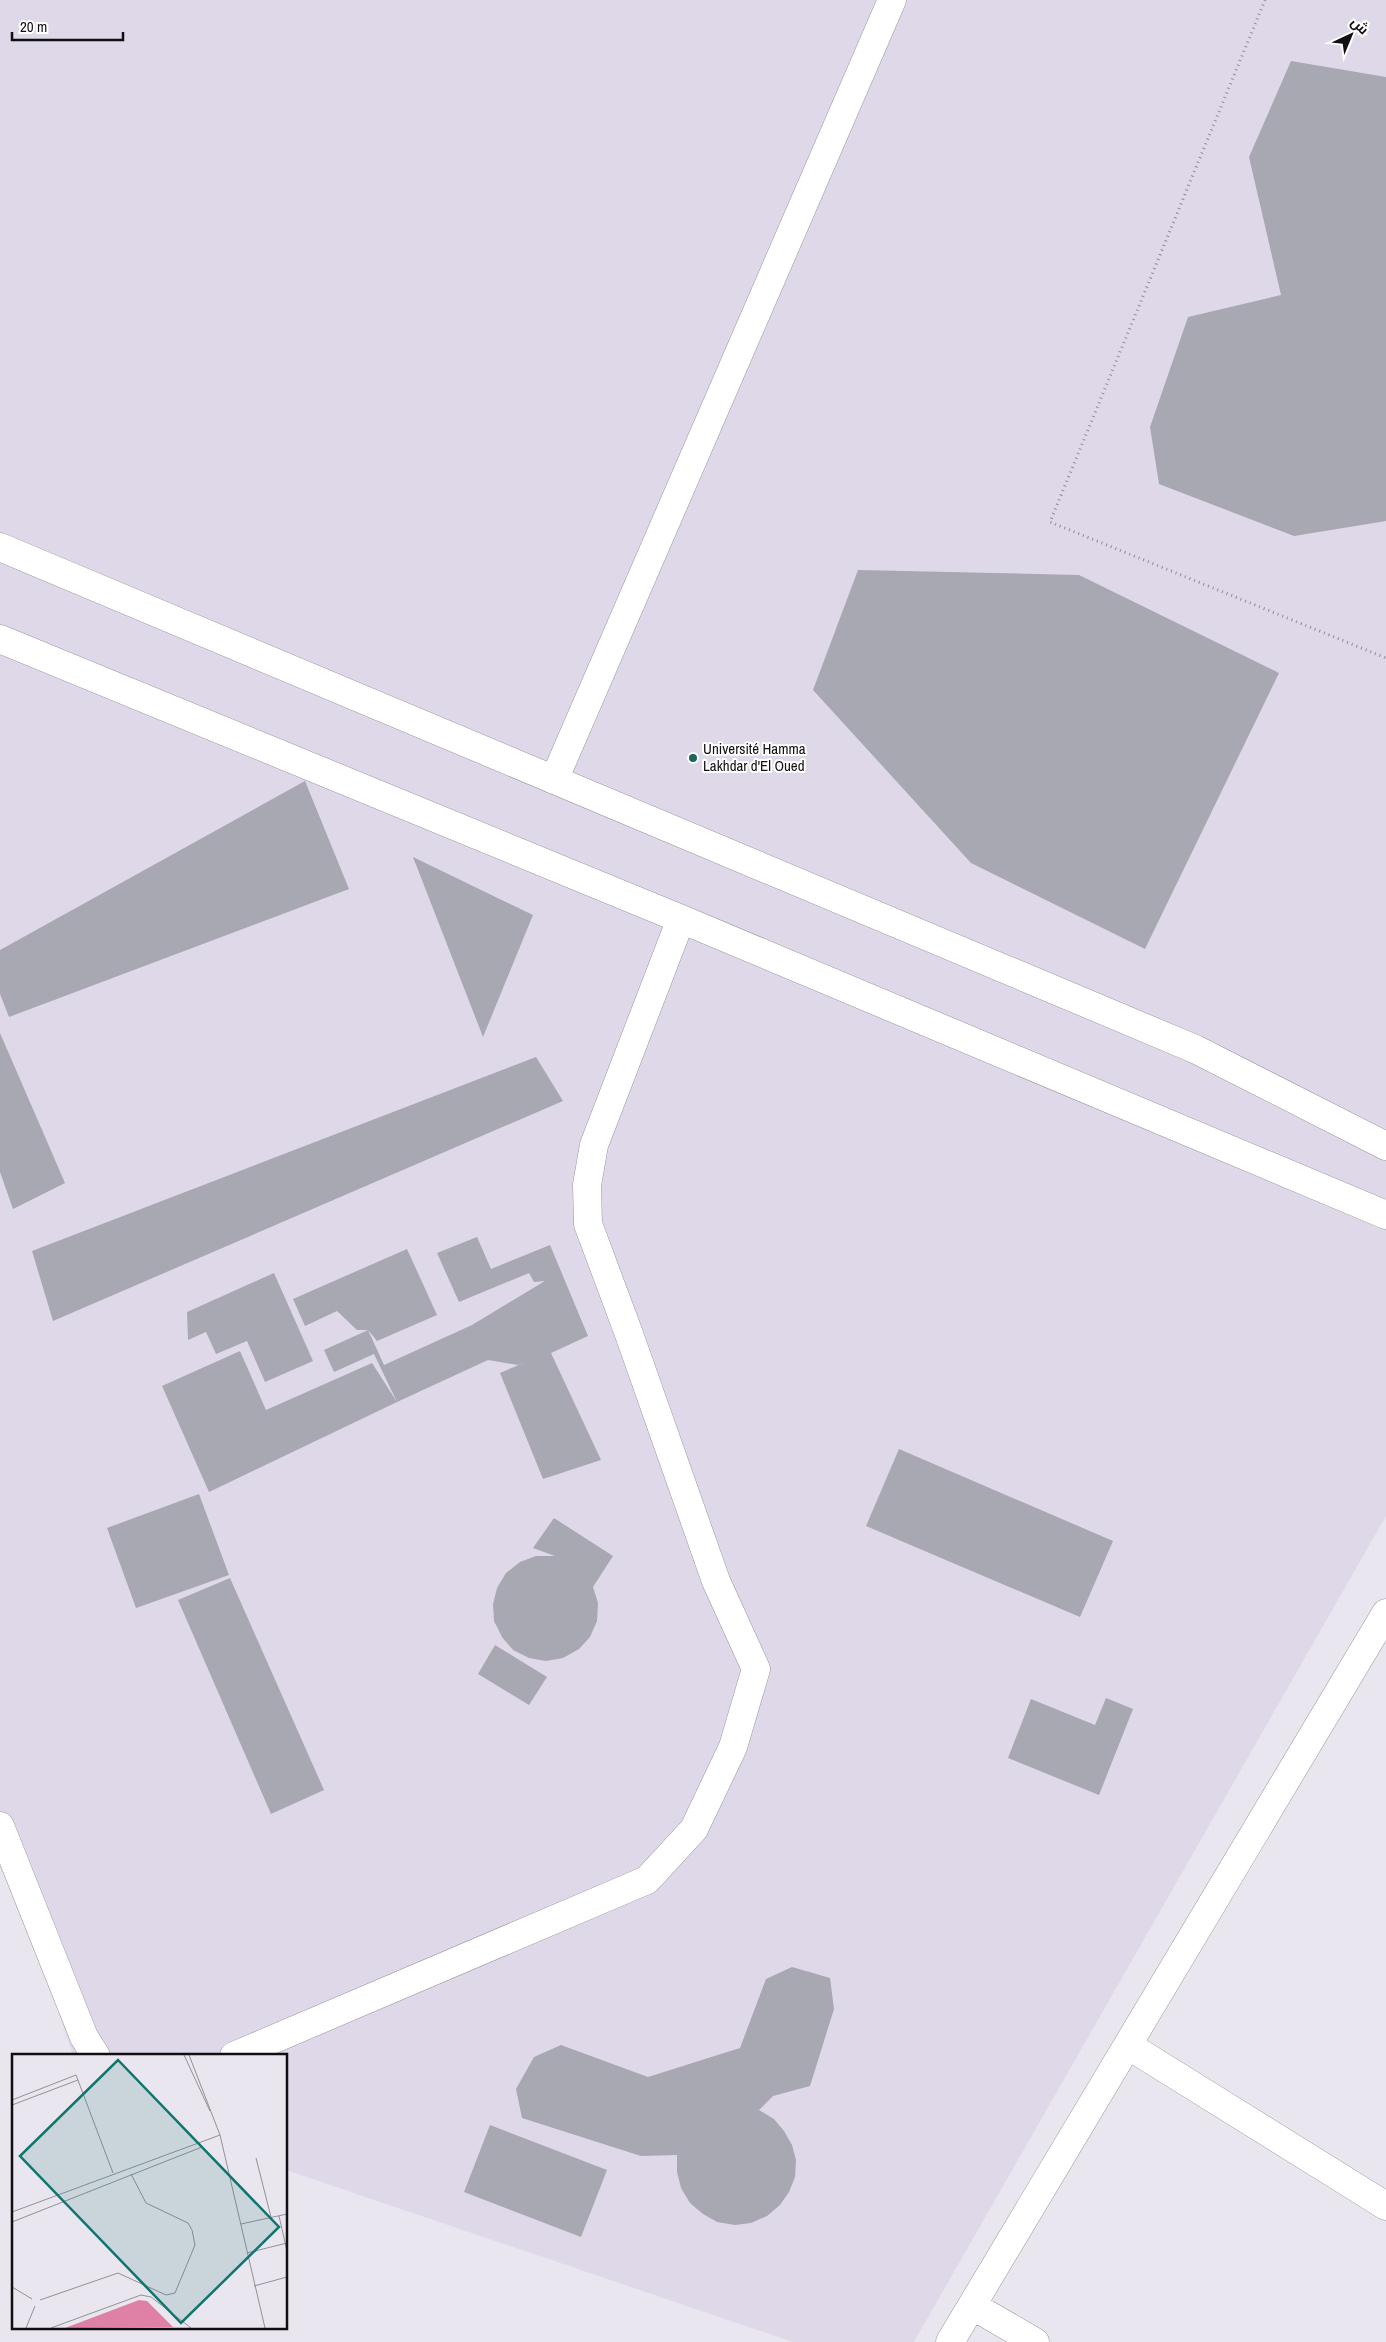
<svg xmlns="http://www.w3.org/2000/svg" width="1386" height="2342" font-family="'Archivo Narrow',Cairo,sans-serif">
<rect width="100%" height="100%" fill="#eae6ef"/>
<path fill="#dfd8e8" d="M0,0H1386V1516L914,2342H793L286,2170V2056H73L0,1831Z"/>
<path fill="#a7a8b1" d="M1291,61L1386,77V521L1294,536L1159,484L1150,427L1188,317L1281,295L1249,157Z
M858,570L1079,575L1279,673L1145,949L971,863L813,690Z
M305,781L349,889L9,1017L0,994V950Z
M413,857L533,915L483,1037Z
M0,1033L65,1183L13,1209L0,1172Z
M536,1057L563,1101L53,1321L32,1251Z
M477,1237L491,1269L550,1245L588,1336L551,1353L601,1460L543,1479L500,1373L526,1362L518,1365L488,1360L397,1402L374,1354L334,1372L324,1350L368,1330L384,1365L472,1325L545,1281L534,1282L529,1273L459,1302L437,1253Z
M407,1249L437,1315L377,1341L368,1330H357L337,1311L305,1326L293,1299Z
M274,1273L313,1361L265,1382L247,1341L216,1354L206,1332L188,1340L187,1312Z
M240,1351L266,1410L372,1363L397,1402L209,1492L162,1386Z
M899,1449L1113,1541L1080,1617L866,1526Z
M199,1494L229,1575L136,1608L107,1528Z
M554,1518L613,1556L593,1587L598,1603L597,1621L590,1637L579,1649L563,1658L546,1661L529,1658L513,1650L502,1637L494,1621L493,1604L497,1588L506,1573L520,1562L536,1556H555L533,1548Z
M230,1578L324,1790L271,1814L178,1600Z
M495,1645L547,1677L529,1705L478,1674Z
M1106,1698L1133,1709L1099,1795L1008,1758L1031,1699L1095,1725Z
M792,1967L830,1978L834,2009L810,2086L773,2096L759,2110L774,2119L784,2131L792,2145L796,2160L795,2177L789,2192L780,2205L767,2216L751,2223L735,2225L717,2222L703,2214L690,2203L681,2188L677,2172V2155L641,2156L522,2118L516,2089L534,2057L561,2045L648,2077L740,2048L766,1979Z
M490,2125L607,2170L581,2237L464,2192Z"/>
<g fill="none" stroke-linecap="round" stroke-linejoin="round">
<defs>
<path id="minor" d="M0,547L1195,1049L1386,1146
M0,639L681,919L1386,1215
M554,780L892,0
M0,1826L84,2037L96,2056
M1129,2046L1386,2206
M234,2056L647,1880L694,1829L733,1747L756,1669L716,1581L629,1334L588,1224L587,1185L594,1145L681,919
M973,2306L1035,2342
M950,2342L1386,1613"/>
</defs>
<use href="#minor" stroke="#9a969f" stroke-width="29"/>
<path stroke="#908c93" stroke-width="3" stroke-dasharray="1 4" stroke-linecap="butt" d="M1265,0L1050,522L1386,658"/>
<use href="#minor" stroke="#fff" stroke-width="28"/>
</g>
<circle fill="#1c655c" stroke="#fff" stroke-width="2" cx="693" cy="758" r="5"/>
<g text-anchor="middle" stroke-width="4" stroke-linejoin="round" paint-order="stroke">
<g font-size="15" fill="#110f12" stroke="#fff" text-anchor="start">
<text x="703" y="754">Université Hamma<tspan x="703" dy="17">Lakhdar d'El Oued</tspan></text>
</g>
</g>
<g transform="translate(12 2054)">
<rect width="275" height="275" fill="#eae6ef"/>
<path d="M127,246L135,247L161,273L53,274Z" fill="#df81a6"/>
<path fill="none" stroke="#939097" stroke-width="1" d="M172,1L198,57M177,1L208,81L253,274M0,46L64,21L101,119M0,51L66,26M244,104L259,163M0,158L208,81M267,162L275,197M0,168L190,93M229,170L275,160M235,199L275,189M242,232L275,223M0,233L20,245M28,246L106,219L154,241L163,239L183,191L180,176L176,169L134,149L119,120M14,274L23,252M39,274L129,241L139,243L179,274"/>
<path fill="#0f766e" fill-opacity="0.15" stroke="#0f766e" stroke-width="2.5" d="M106,6L267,173L169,269L8,102Z"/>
<rect width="275" height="275" fill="none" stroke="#110f12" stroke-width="2.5"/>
</g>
<g transform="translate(1351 35) rotate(44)" stroke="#ffffff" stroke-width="4" paint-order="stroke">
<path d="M0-4L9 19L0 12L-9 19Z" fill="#110f12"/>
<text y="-8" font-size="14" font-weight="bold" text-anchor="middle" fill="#110f12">ش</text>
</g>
<path d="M12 32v8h111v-8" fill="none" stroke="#110f12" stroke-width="2.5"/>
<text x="20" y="32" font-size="15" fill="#110f12" stroke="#ffffff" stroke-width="4" paint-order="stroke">20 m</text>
</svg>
